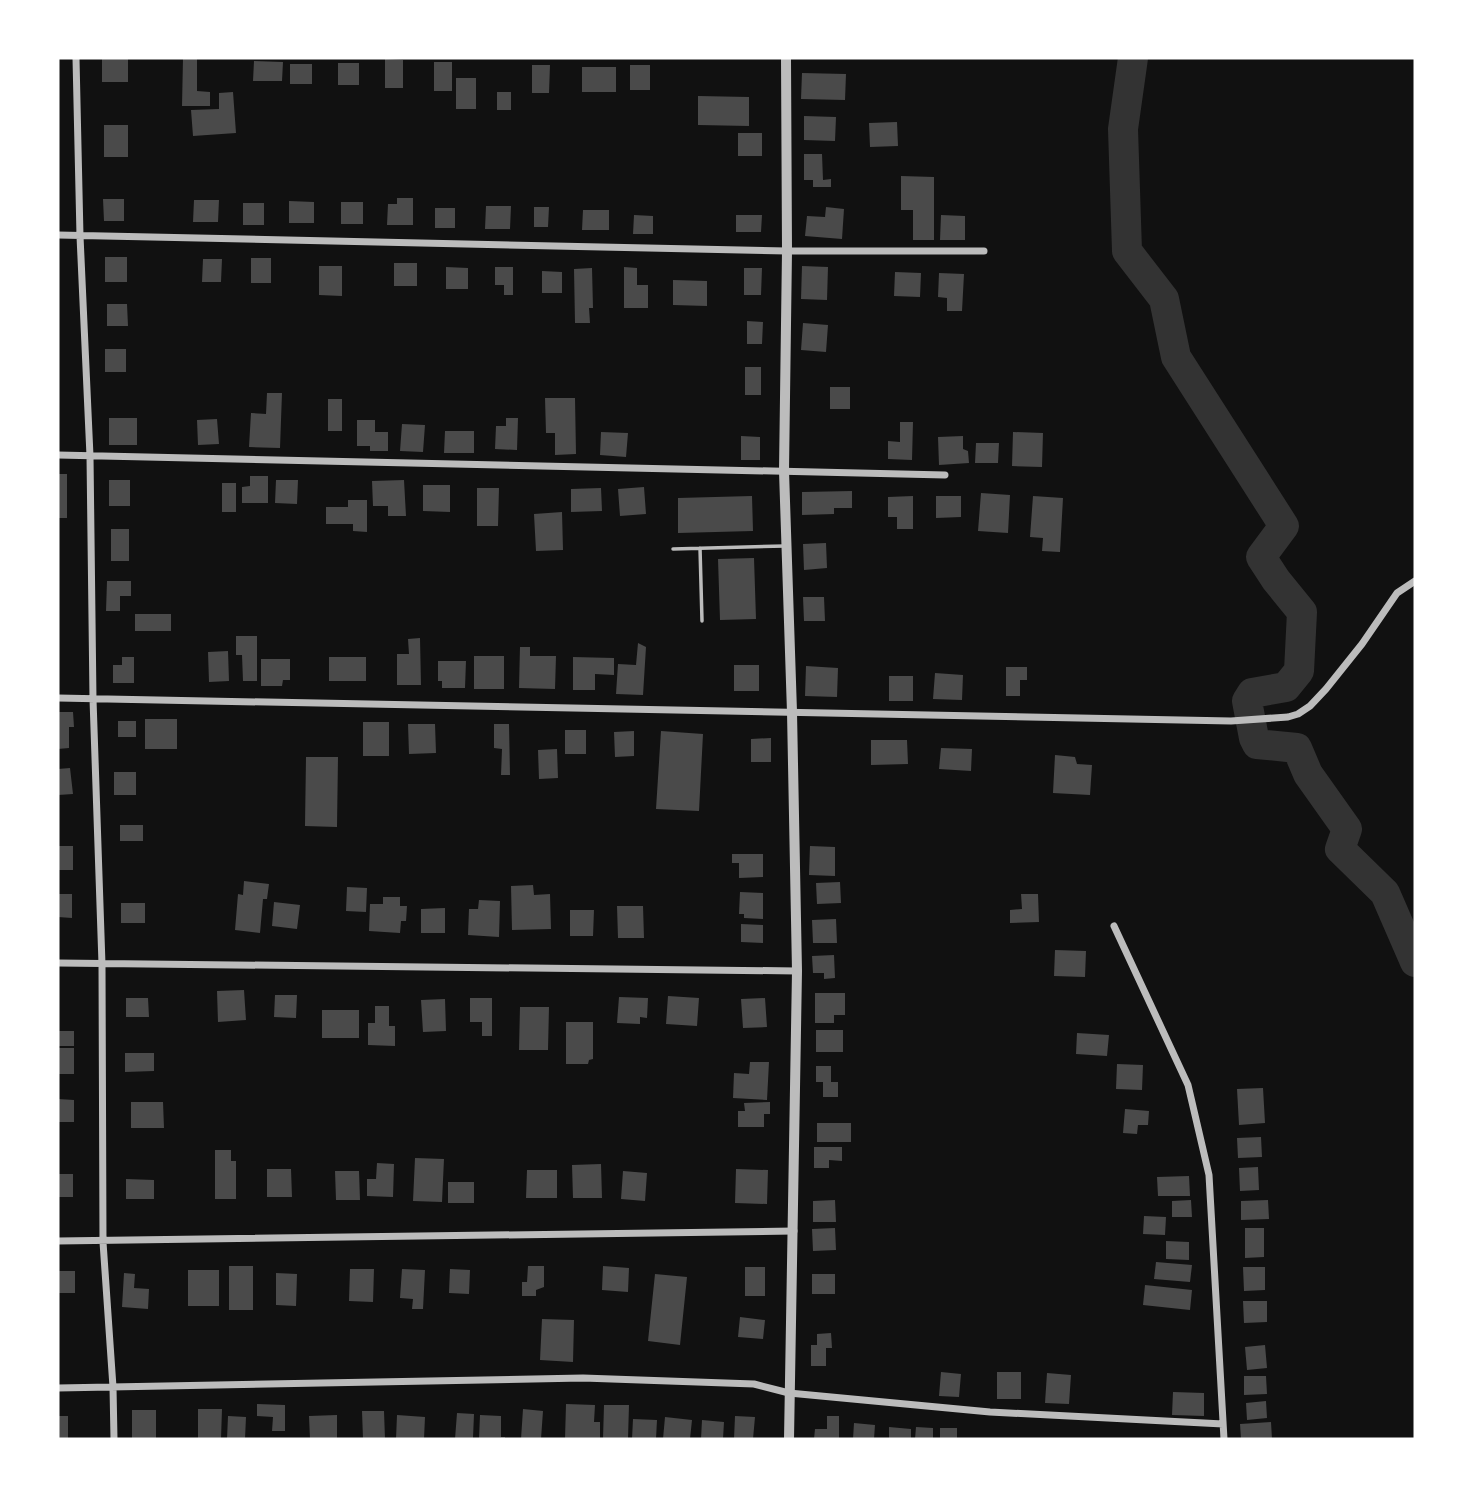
<svg xmlns="http://www.w3.org/2000/svg" width="1473" height="1497" font-family="'Noto Sans',sans-serif">
<rect width="100%" height="100%" fill="#111"/>
<g fill="none" stroke-linecap="round" stroke-linejoin="round">
<path stroke="#333" stroke-width="30" d="M1133,58L1123,129L1127,251L1164,299L1176,357L1284,526L1261,557L1276,580L1302,612L1299,671L1286,687L1252,693L1247,701L1254,738L1257,744L1297,748L1308,774L1347,829L1340,849L1385,893L1415,962"/>
</g>
<path fill="#4a4a4a" d="M102,58H128V82H102Z
M183,58H197V91L210,92V106H182Z
M385,59L403,60V88H385Z
M254,61L283,62L282,81H253Z
M434,62H452V91H434Z
M338,63H359V85H338Z
M290,64H312V84H290Z
M532,65H550L549,93H532Z
M630,65H650V90H630Z
M582,67H616V92H582Z
M802,73L846,74L845,100L801,99Z
M456,78H476V109H456Z
M233,92L236,133L193,136L191,110L219,109V93Z
M497,92H511V110H497Z
M698,96L749,97V126L698,125Z
M804,116L836,117L835,141L804,140Z
M897,122L898,146L870,147L869,123Z
M104,125H128V157H104Z
M738,133H762V156H738Z
M804,154H822L823,180L831,179V187H813V180H804Z
M901,176L934,177V240H913V210H901Z
M397,198H413V225H387L388,204H397Z
M103,199H124V221H104Z
M194,200H219L218,222H193Z
M289,201L314,202V223H289Z
M341,202H363V224H341Z
M243,203H264V225H243Z
M486,206H511L510,229H485Z
M534,207H549L548,227H534Z
M826,207L844,209L842,239L805,236L807,216L825,217Z
M435,208H455V228H435Z
M583,210H609V230H582Z
M634,215L653,216V234H633Z
M736,215H762L761,232H736Z
M941,215L965,216V240H940Z
M105,257H127V282H105Z
M251,258H271V283H251Z
M203,259H222L221,282H202Z
M394,263H417V286H394Z
M319,266H342V296L319,295Z
M802,266L828,267L827,300L801,299Z
M446,267L468,268V289H446Z
M495,267H513V295H504V285H495Z
M624,267L637,268V285H648V308H624Z
M592,268L593,308H589L590,323H575L574,269Z
M744,268H762L761,295H744Z
M542,271L562,272V293H542Z
M895,272L921,273L920,297L894,296Z
M939,273L964,274L962,311H947V298L938,297Z
M673,280L707,281V306L673,305Z
M107,304H127L128,326H107Z
M747,321L763,322L762,344H747Z
M803,323L828,325L826,352L801,350Z
M105,349H126V372H105Z
M745,367H761V395H745Z
M830,387H850V409H830Z
M267,393H282L280,448L249,447L251,413L266,414Z
M545,398H575L576,454L555,455V433H546Z
M328,399H342V431H328Z
M109,418H137V445H109Z
M506,418H518L517,450L495,449L496,426H506Z
M217,419L219,444L198,445L197,420Z
M357,420H375V432H388V451H370V446H357Z
M900,422H913L912,460L888,459V441L900,442Z
M402,424L425,425L423,452L400,451Z
M445,431H474V453H444Z
M601,432L628,433L626,457L600,455Z
M1013,432L1043,433L1042,467L1012,466Z
M741,436L760,437V460H741Z
M963,436V449L968,451L969,463L939,465L938,437Z
M976,443H999L998,463H975Z
M58,474H67V518H58Z
M250,476H268V503H242V487L250,486Z
M109,480H130V506H109Z
M276,480H298L297,504L275,503Z
M404,480L406,516H388V506H373L372,481Z
M222,483H236V512H222Z
M423,485H450V512L423,511Z
M644,487L646,514L620,516L618,489Z
M477,488H499L498,526H477Z
M601,488L602,511L571,512V489Z
M852,491V508H834V514L802,515V492Z
M981,493L1010,495L1008,533L978,531Z
M752,496L753,531L678,533V498Z
M913,496V529H897V517H888V497Z
M936,496H961V517L936,518Z
M1033,496L1063,498L1060,552L1042,551L1043,538L1030,537Z
M348,500H367V532L353,531V524H326V507H348Z
M562,512L563,550L536,551L534,514Z
M111,529H129V561H111Z
M826,543L827,568L804,570L803,544Z
M754,558L756,619L720,620L718,559Z
M107,581H131V596H120V611H106Z
M803,597H824L825,621H804Z
M135,614H171V631H135Z
M236,636H257V681H243L242,655H236Z
M420,638L421,685H397V654H409L408,639Z
M638,643L646,647L643,695L616,694L618,664L636,665Z
M520,647H530V656H556L555,689L519,688Z
M228,651L229,681L209,682L208,652Z
M474,656H504V689H474Z
M122,657H134V683H113V665H122Z
M329,657H366V681H329Z
M573,657L614,658V675L595,674V690H573Z
M261,659H290V680H283L282,686H261Z
M438,661H466L465,688H442V681H438Z
M734,665H759V691H734Z
M806,666L838,668L837,697L805,696Z
M1006,667H1027V680H1020V696H1006Z
M935,673L963,675L962,700L933,699Z
M889,676H913V701H889Z
M58,712H73L74,727H69V748L58,749Z
M145,719H177V749H145Z
M118,721H136V737H118Z
M363,722H389V756H363Z
M408,724H435L436,753L409,754Z
M494,724H509L510,775H501L502,749L494,748Z
M565,730H586V754H565Z
M634,731V756L615,757L614,732Z
M661,731L703,734L699,811L656,809Z
M771,738V762H751V739Z
M871,740H907L908,764L871,765Z
M941,748L972,749L971,771L939,769Z
M557,749L558,778L539,779L538,750Z
M1055,755L1075,757L1077,764L1092,765L1090,795L1053,793Z
M306,757H338L337,827L305,826Z
M70,768L73,794L58,795V769Z
M114,772H136V795H114Z
M120,825H143V841H120Z
M58,846H73V870H58Z
M810,846L835,847V876L809,875Z
M732,854H763V877L739,878V863H732Z
M244,881L269,884L267,899H263L260,933L235,930L238,894L243,895Z
M840,882L841,903L817,904L816,883Z
M533,885L534,895L550,894L551,929L512,930L511,886Z
M347,887L367,888L366,912L346,911Z
M740,892L763,893V919L744,918V914H739Z
M58,894H72V918L58,917Z
M1021,894H1038L1039,922L1010,923V910L1022,909Z
M383,897H400V906H407L406,921H401L400,933L369,931L370,904H383Z
M479,900L500,901L499,937L468,935L469,909H478Z
M274,902L300,905L297,929L272,926Z
M121,903H145V923H121Z
M617,906H643L644,938H618Z
M445,908V933H421V909Z
M570,910H594L593,936H570Z
M836,919L837,943H813L812,920Z
M741,924L763,925V943L741,942Z
M1055,950L1086,951L1085,977L1054,976Z
M834,955L835,978L824,979V973H813L812,956Z
M244,990L246,1020L218,1022L217,991Z
M815,993H845V1015H834V1023H815Z
M275,995H297L296,1018L274,1017Z
M668,996L699,998L697,1026L666,1024Z
M619,997L648,998L647,1018L640,1017V1024L617,1023Z
M126,998H148L149,1017H126Z
M470,998H492V1036H482V1022H470Z
M765,998L767,1027L743,1028L741,999Z
M445,999L446,1031L423,1032L421,1000Z
M375,1006H389V1026H395V1046L368,1045V1023H375Z
M520,1007H549L548,1050H519Z
M322,1010H359V1038H322Z
M566,1022H593V1059L589,1060L588,1064H566Z
M816,1030H843V1052H816Z
M58,1031H74V1046H58Z
M1077,1033L1109,1035L1107,1056L1076,1054Z
M58,1048H74V1074H58Z
M125,1053H154V1071L125,1072Z
M750,1062H769L767,1100L733,1098L734,1073L749,1074Z
M1117,1064L1143,1065L1142,1090L1116,1089Z
M816,1066H831V1082H838V1097H823V1082H816Z
M1263,1088L1265,1123L1239,1125L1237,1089Z
M58,1099L74,1100V1122H58Z
M131,1102H163L164,1128H131Z
M770,1102V1114H764V1127H738V1111H745L744,1103Z
M1125,1109L1149,1111L1148,1125H1138L1137,1134L1123,1133Z
M817,1123H851V1142H817Z
M1261,1137L1262,1157L1238,1158L1237,1138Z
M814,1147H842V1161L829,1160V1168H814Z
M215,1150H231V1161H236V1199H215Z
M415,1158L444,1159L442,1202L413,1201Z
M377,1163L394,1164L393,1197L367,1196V1179H376Z
M601,1164L602,1198H573L572,1165Z
M1258,1167L1259,1190L1240,1191L1239,1168Z
M267,1169H291L292,1197H267Z
M736,1169L768,1170L767,1204L735,1203Z
M527,1170H557V1198H526Z
M335,1171H359L360,1200H336Z
M623,1171L647,1173L645,1201L621,1199Z
M58,1174H73V1197H58Z
M1189,1176L1190,1196H1158L1157,1177Z
M126,1179L154,1180V1199H126Z
M448,1182H474V1203H448Z
M835,1200L836,1222H813V1201Z
M1191,1200L1192,1217H1172V1201Z
M1268,1200L1269,1219L1241,1220V1201Z
M1144,1216L1166,1217L1165,1235L1143,1234Z
M835,1228L836,1250L813,1251L812,1229Z
M1245,1228H1264V1257L1245,1258Z
M1166,1241L1189,1242V1260L1166,1259Z
M1156,1262L1192,1265L1190,1282L1154,1279Z
M229,1266H253V1310H229Z
M528,1266H544V1287L536,1290V1296H522V1282H527Z
M603,1266L629,1268L628,1292L602,1290Z
M745,1267H765V1296H745Z
M1243,1267H1265V1290L1244,1291Z
M350,1269H374L373,1302L349,1301Z
M402,1269L425,1270L423,1309H412L413,1299L400,1298Z
M450,1269L470,1270L469,1294L449,1293Z
M188,1270H219V1306H188Z
M58,1271H75V1293H58Z
M124,1273L135,1274L134,1288L149,1289L148,1309L122,1307Z
M276,1273L297,1274L296,1306L276,1305Z
M655,1274L687,1277L680,1345L648,1341Z
M812,1274H835V1294H812Z
M1145,1285L1192,1290L1190,1310L1143,1305Z
M1243,1301H1267V1322L1244,1323Z
M740,1317L765,1320L763,1339L738,1337Z
M542,1319L574,1320L573,1362L540,1360Z
M831,1333L832,1348H826V1366H811V1345H817V1334Z
M1265,1345L1267,1368L1247,1370L1245,1347Z
M941,1372L961,1374L959,1397L939,1396Z
M997,1372H1021V1399H997Z
M1047,1373L1071,1375L1069,1404L1045,1403Z
M1244,1376H1266L1267,1394L1244,1395Z
M1173,1392L1204,1393V1416L1172,1415Z
M1266,1401L1267,1418L1247,1420L1246,1403Z
M257,1404L285,1405V1431H272L273,1417L257,1416Z
M566,1404L595,1405L594,1422H600V1439H565Z
M604,1405H629L628,1439H603Z
M198,1409H222L221,1439H198Z
M523,1409L543,1411L541,1439H521Z
M132,1410H156V1439H132Z
M362,1411H384L385,1439H363Z
M457,1413L474,1414L473,1438L455,1439Z
M337,1415V1439H310L309,1416Z
M397,1415L425,1417L424,1439H396Z
M480,1415L501,1416V1437H505V1439H479Z
M58,1416H68V1438L58,1439Z
M228,1416L246,1417L245,1439H227Z
M735,1416L755,1417L753,1439H734Z
M827,1416H839V1439H814L815,1429H827Z
M665,1417L692,1420L690,1439H663Z
M633,1419L657,1420L656,1439H632Z
M702,1420L724,1422L723,1439H701Z
M1271,1422L1272,1439H1241L1240,1424Z
M854,1423L875,1425L874,1439H853Z
M889,1427L911,1429V1439H889Z
M916,1427L933,1428V1439H915Z
M940,1428H957V1439H940Z"/>
<g fill="none" stroke-linecap="round" stroke-linejoin="round">
<path stroke="#bcbcbc" stroke-width="3.5" d="M700,548L702,621
M673,549L785,546"/>
<path stroke="#bcbcbc" stroke-width="7" d="M76,58L80,236L90,456L93,699L102,964L103,1242L113,1387L114,1439
M58,235L787,251H984
M58,455L945,475
M58,698L1231,721L1288,717L1298,714L1310,706L1326,689L1362,644L1397,593L1415,581
M1114,926L1188,1085L1209,1175L1224,1439
M58,963L797,971
M58,1241L794,1231
M58,1388L583,1378L754,1384L789,1393L990,1412L1223,1424"/>
<path stroke="#bcbcbc" stroke-width="10" d="M786,58L787,251L784,471L792,712L797,971L789,1439"/>
</g>
<rect width="1473" height="1497" fill="none" stroke="#ffffff" stroke-width="119"/>
</svg>
